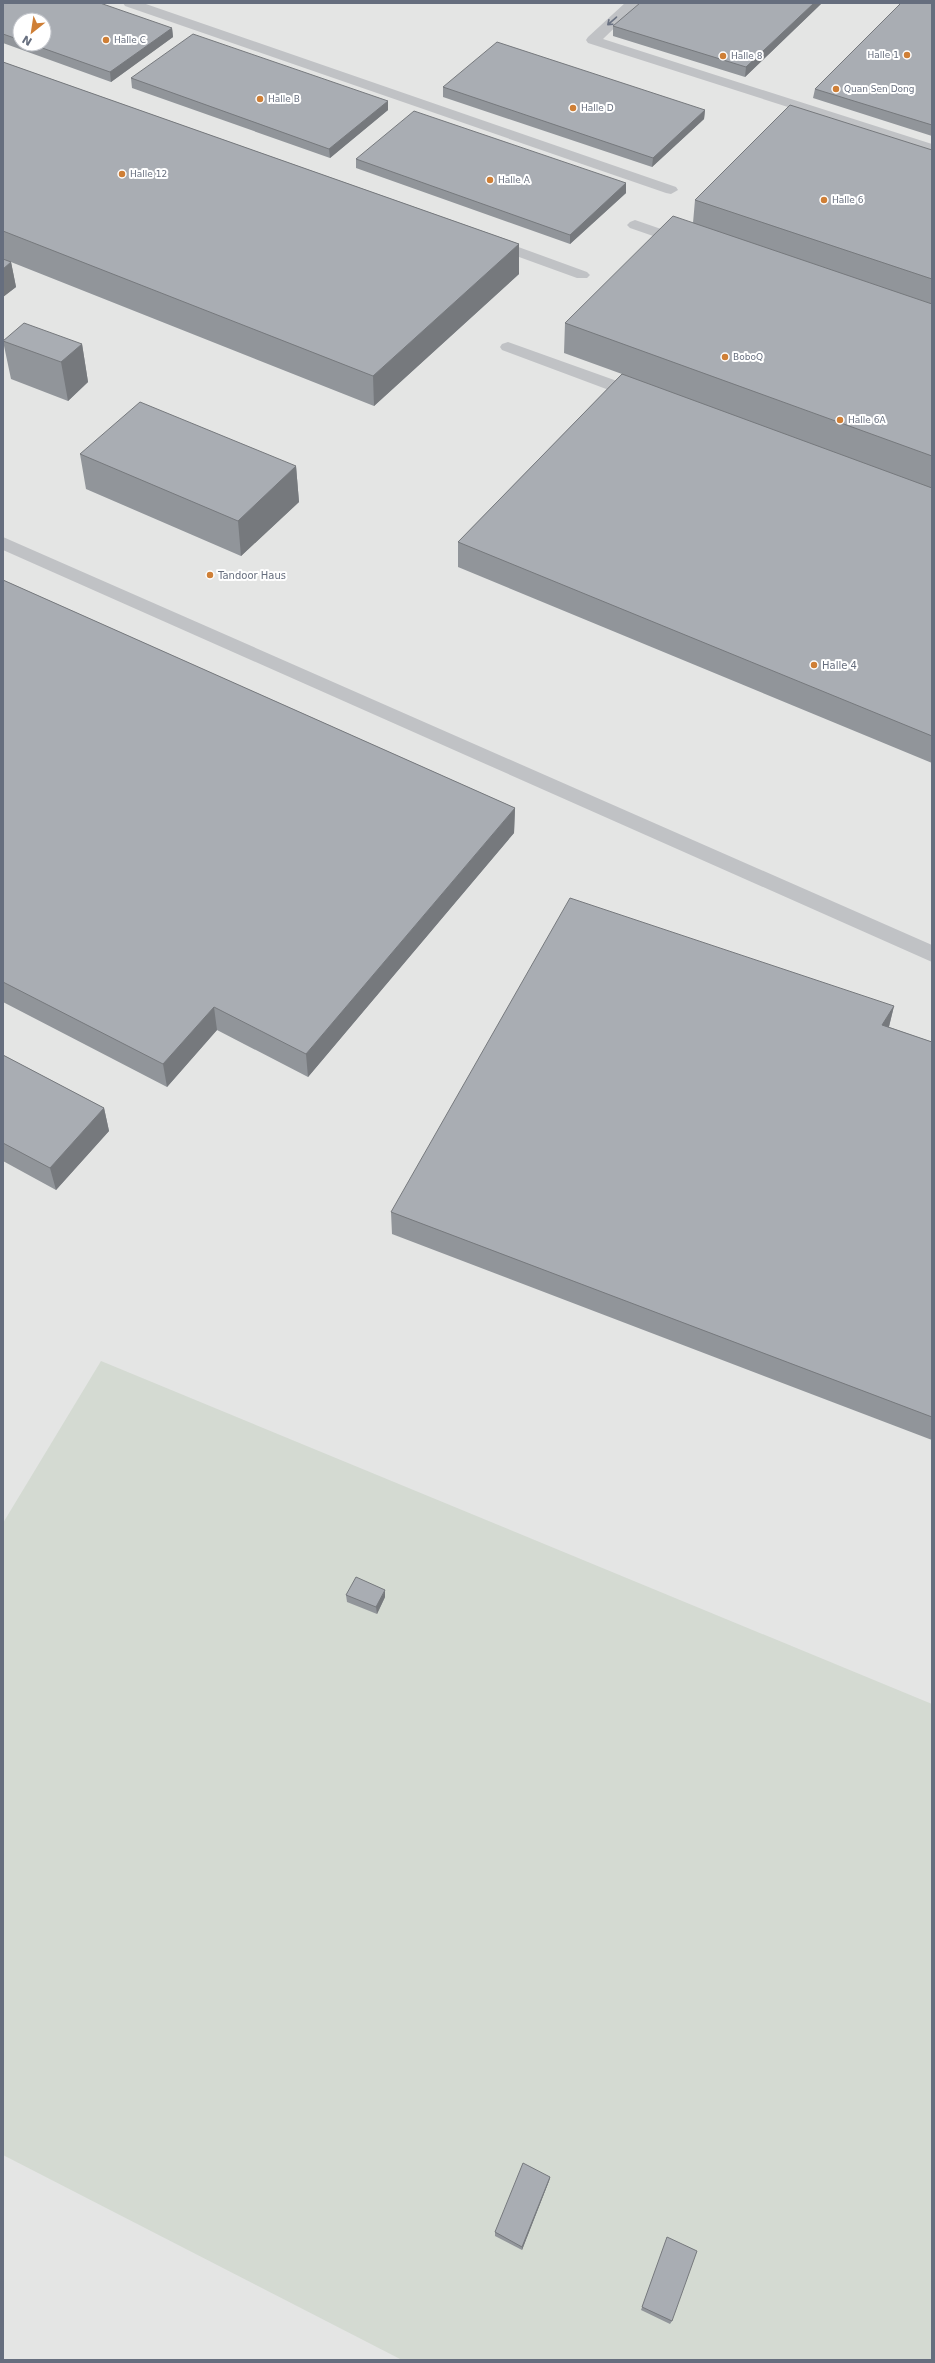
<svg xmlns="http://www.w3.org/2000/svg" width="935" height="2363" font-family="'DejaVu Sans',sans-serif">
<rect width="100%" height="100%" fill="#f3f4f1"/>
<path fill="#e4e5e4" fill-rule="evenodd" d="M3,3H932V2360H3ZM20,20H44V44H20Z"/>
<path fill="#d4dad2" d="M101,1361L932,1704V2360H402L3,2155V1523Z"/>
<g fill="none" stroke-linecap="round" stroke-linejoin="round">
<path fill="#c0c2c5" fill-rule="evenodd" d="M123,3H143L676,187L678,190L671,194L666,193L125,6Z
M625,3H640L603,39L932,144V153L588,43L586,40L588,37Z
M635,220L690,239L693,242L685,247L630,228L627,225L630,222Z
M491,237L587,272L590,275L587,278H577L486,245L483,242L486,239Z
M508,342L645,391L647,395L645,399H633L502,350L500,347L502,344Z
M3,537L932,945V962L3,550Z"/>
</g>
<path fill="#91959a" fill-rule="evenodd" d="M3,3L172,28L173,37L111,82L3,43ZM20,20L44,44H20Z
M822,3L745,77L613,36V26Z
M932,3V136L813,98L815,89Z
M3,62L519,244V274L374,406L11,262L16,287L3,297Z
M131,78L388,101V110L330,158L132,88Z
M443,87L705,110L704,119L652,167L443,97Z
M932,150V763L458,567V542L622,374L564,353L565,323L693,223L695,200Z
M356,159L626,183V193L570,244L356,168Z
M3,341L82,344L88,382L68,401L11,379Z
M80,454L296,466L299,502L241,556L86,489Z
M3,580L515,808L514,833L308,1077L217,1030L167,1087L3,1002Z
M894,1006L889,1027L932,1042V1440L392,1234L391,1212Z
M3,1055L104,1108L109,1131L56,1190L3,1161Z
M346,1595L385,1597L377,1614L347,1602Z
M550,2177L549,2181L522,2250L495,2236V2232Z
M666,2241L672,2321L670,2324L641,2310Z"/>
<path fill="#76797d" d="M814,3H822L745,77L746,67Z
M172,28L173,37L111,82L110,72Z
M388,101V110L330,158L329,149Z
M705,110L704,119L652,167L653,158Z
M626,183V193L570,244V235Z
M519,244V274L374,406L373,376Z
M11,262L16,287L3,297V269Z
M82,344L88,382L68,401L61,362Z
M296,466L299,502L241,556L238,521Z
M515,808L514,833L308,1077L306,1054Z
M894,1006L888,1030L882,1025Z
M214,1007L217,1030L167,1087L163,1064Z
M104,1108L109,1131L56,1190L50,1168Z
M385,1590V1597L377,1614L376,1607Z
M550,2177L549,2181L522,2250V2247Z"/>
<path fill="#a9adb3" stroke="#76797d" d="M3,3H100L172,28L110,72L31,44H44V20H20V40L3,34Z
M640,3H814L746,67L613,26Z
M901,3H932V125L815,89Z
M193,34L388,101L329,149L131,78Z
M497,42L705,110L653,158L443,87Z
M3,62L519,244L373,376L3,231Z
M790,105L932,150V279L695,200Z
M414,111L626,183L570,235L356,159Z
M673,216L932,304V456L565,323Z
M3,259L11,262L3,269Z
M24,323L82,344L61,362L3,341Z
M622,374L932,488V736L458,542Z
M140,402L296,466L238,521L80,454Z
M3,580L515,808L306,1054L214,1007L163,1064L3,982Z
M570,898L894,1006L882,1025L932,1042V1417L391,1212Z
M3,1055L104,1108L50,1168L3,1143Z
M356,1577L385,1590L376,1607L346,1595Z
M523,2163L550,2177L522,2247L495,2232Z
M667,2237L697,2251L672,2321L642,2307Z"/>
<defs><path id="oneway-shaft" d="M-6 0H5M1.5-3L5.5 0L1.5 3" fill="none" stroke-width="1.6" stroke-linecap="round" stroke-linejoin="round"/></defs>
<use stroke="#6a7282" href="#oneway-shaft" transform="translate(612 21) rotate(139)"/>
<g fill="#cf7f36" stroke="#fff" stroke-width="1.5">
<circle cx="106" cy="40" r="4"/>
<circle cx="907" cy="55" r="4"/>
<circle cx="723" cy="56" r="4"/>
<circle cx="836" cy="89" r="4"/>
<circle cx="260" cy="99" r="4"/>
<circle cx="573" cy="108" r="4"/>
<circle cx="122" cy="174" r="4"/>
<circle cx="490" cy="180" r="4"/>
<circle cx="824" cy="200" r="4"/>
<circle cx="725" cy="357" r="4"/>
<circle cx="840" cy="420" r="4"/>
<circle cx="210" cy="575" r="4"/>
<circle cx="814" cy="665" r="4"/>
</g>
<g text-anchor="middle" stroke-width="4" stroke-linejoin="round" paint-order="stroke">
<g font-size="9" fill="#666e7e" stroke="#fff" text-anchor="start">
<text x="114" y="43">Halle C</text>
<text x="899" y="58" text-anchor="end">Halle 1</text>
<text x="731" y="59">Halle 8</text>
<text x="844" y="92">Quan Sen Dong</text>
<text x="268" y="102">Halle B</text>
<text x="581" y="111">Halle D</text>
<text x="130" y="177">Halle 12</text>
<text x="498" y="183">Halle A</text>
<text x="832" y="203">Halle 6</text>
<text x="733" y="360">BoboQ</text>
<text x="848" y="423">Halle 6A</text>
</g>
<g font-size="10" fill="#666e7e" stroke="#fff" text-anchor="start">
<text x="218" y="579">Tandoor Haus</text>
<text x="822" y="669">Halle 4</text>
</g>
</g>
<rect width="935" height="2363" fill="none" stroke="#666e7e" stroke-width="8"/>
<g transform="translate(32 32) rotate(210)"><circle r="19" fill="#ffffff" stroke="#c2c5cb"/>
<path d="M0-3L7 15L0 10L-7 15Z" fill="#cf7f36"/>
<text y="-6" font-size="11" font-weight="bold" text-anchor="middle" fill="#666e7e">N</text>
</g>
</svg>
